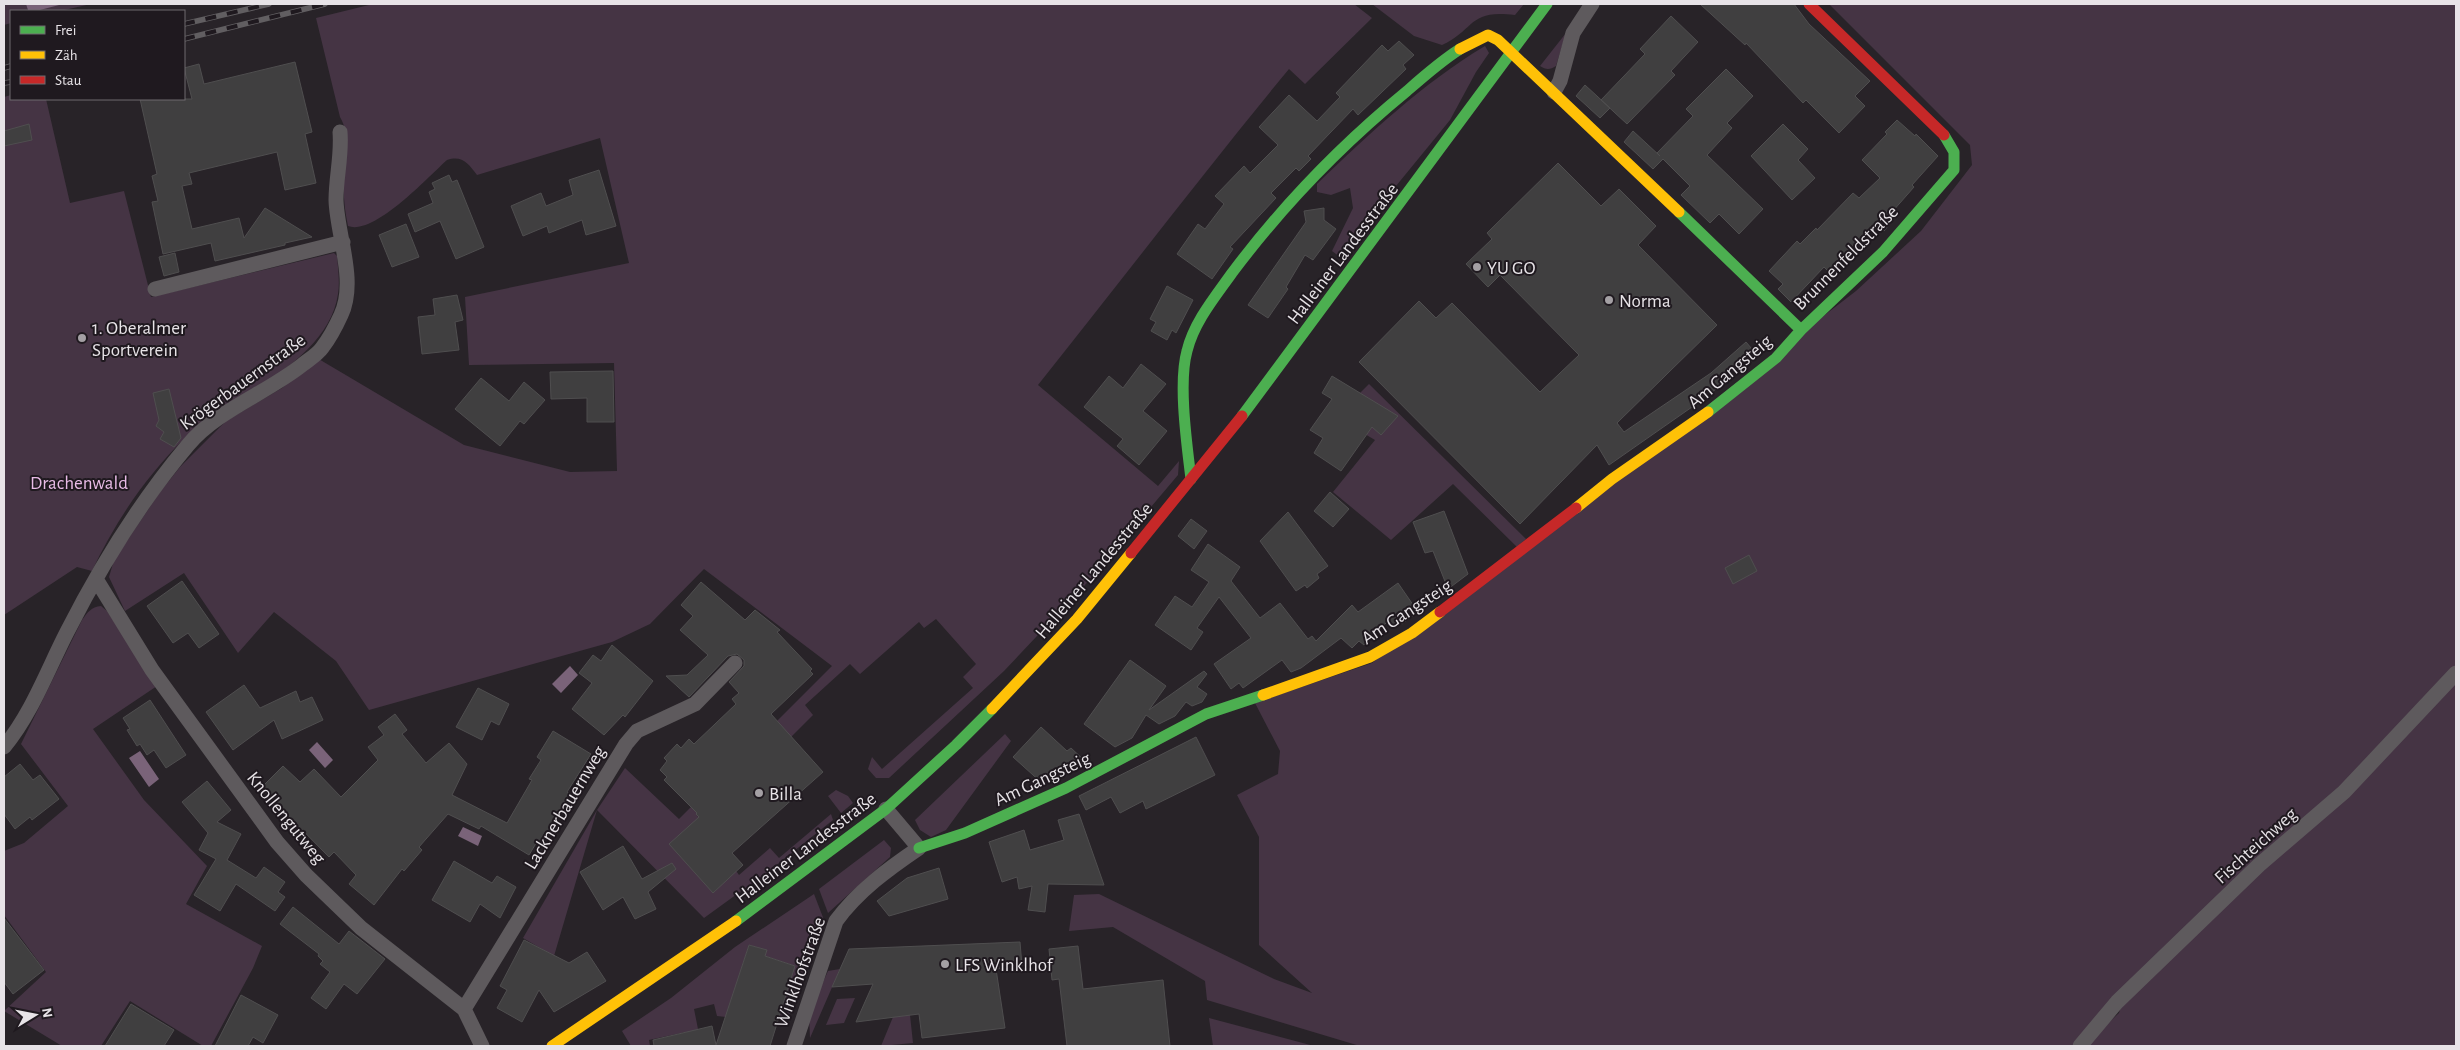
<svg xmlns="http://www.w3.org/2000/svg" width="2460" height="1050" font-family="'Alegreya Sans',sans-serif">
<rect width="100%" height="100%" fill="#282328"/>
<path fill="#453444" d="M4,4H91L60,11H11V23L4,25Z
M373,4H1354L1372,18L1305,84L1289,69C1203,173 1122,280 1038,385L1158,486L1179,461L1178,475L1085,585L1004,671L889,778H876L868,769L872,757L882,769L973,688L963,677L976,664L936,619L924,628L919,622L860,674L850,664L805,705L813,715L791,737L787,733L696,814L739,875L770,848L779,858L831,814L833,820L769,871L704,918L597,810L554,956L523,938L597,810L625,768L679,819L832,666L704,569L650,624L612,642L369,710L336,661L274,612L238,653L184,573L125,611L109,577L114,560L160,492L180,467L226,421L282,388L317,358L464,445L570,472L617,471L614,363L469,365L465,297L629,263L600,138L477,175C468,163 462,155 447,160C428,177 374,236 348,226C345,212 343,196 344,182C345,159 352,138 340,117L316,18Z
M1372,4H1524L1515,15C1468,9 1476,29 1442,45L1414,36Z
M1829,4H2456V667L2352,777L2104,1009L2072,1046H1360L1207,1000L1205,981L1113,927L1069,931L1074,895L1099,894L1274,979L1312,993L1259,945V837L1237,795L1278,774L1280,751L1255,703L1372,663L1856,291L1921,231L1972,165L1970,145Z
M1566,33L1556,66C1550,70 1546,70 1540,66Z
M1485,46L1489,53L1476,72L1450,120L1387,197L1358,226L1340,257L1332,251L1353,208L1350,188L1331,195L1317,192V184C1369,134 1423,83 1485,46Z
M11,95V99H46L70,203L124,191L151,297L334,253L337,256C338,268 340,282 338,294C330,350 261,385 219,414C208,422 194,429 185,438C146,476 115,522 92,571L77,567L4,615V97Z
M1369,384L1526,539L1517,547L1453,484L1391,540L1333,492L1375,440L1336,417Z
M101,606L107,611L157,686L93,729L144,800L207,866L186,904L262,946L253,968L211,1046H203L130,1001L101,1046H62L4,1011L46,972L4,915V851L24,843L68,806L21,744L82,620C88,612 91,607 101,606Z
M2456,682V1046H2084L2119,1013L2122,1002Z
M1005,734L1011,741L946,830L931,837L920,830L915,820Z
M836,790L848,796L853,803L841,813L828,796Z
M884,840L891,848L890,857L828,913L819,889Z
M814,894L824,920L787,1021L779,1019L795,966L765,956L766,950L749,945L726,1017L717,1016L714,1004L694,1009L699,1034L686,1032L649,1040L650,1046H631L622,1031L671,998L735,947Z
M840,969L810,1038L809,1014L828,971Z
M855,998L844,1023L826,1025L837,999Z
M910,1015L913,1043L881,1046L893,1017Z
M1209,1018L1314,1046H1213Z"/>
<path fill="#7a6379" d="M26,4H63L36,11L28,10Z
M570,666L578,675L561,693L552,684Z
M317,742L333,760L325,768L309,750Z
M140,751L159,779L149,787L129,758Z
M463,827L482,836L478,846L458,836Z"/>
<path fill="#403f40" stroke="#4f4e4f" d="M1700,4H1794L1809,24L1870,81L1855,96L1865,106L1839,133L1806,100L1803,103L1746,43L1745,45Z
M1671,16L1698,42L1671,71L1675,75L1627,124L1601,100L1645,54L1640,49Z
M1399,41L1414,55L1403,65L1406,69L1358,115L1353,109L1308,156L1311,159L1299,171L1296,168L1271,193L1276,198L1230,247L1233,249L1212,279L1177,254L1198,224L1205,229L1224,204L1215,196L1244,166L1250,173L1278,145L1259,127L1289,95L1317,121L1340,97L1336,93L1382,45L1388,51Z
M295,62L312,132L305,134L316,183L285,190L277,152L189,173L192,184L182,186L192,229L239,218L244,238L265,208L312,237L285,243V245L215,261L211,243L163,254L152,202L158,201L152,176L157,174L140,99H192L184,68L199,64L204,84Z
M1726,69L1753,96L1727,123L1732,128L1707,155L1763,209L1739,234L1719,214L1710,223L1681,195L1690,186L1663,159L1653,169L1624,142L1633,131L1660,156L1657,153L1693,116L1686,109Z
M1585,85L1610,108L1600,118L1576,96Z
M1897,120L1915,136L1916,134L1938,156L1912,185L1914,187L1892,212L1896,216L1884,231L1875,223L1830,273L1824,267L1791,302L1778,289L1783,284L1769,271L1797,241L1800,244L1816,228L1817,230L1853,193L1859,198L1880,178L1862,160L1887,134L1885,132Z
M29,124L32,140L4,146V131Z
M1783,124L1808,149L1798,160L1815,178L1792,200L1751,156Z
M1558,163L1601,206L1619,189L1656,226L1638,245L1717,325L1617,423L1624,432L1711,373L1746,342L1758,356L1702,400L1609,465L1597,445L1520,524L1359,362L1419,301L1436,318L1452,303L1540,392L1579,355L1500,275L1488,287L1466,264L1492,239L1487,233Z
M599,170L616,226L586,235L582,220L549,233L547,226L523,236L511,206L541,193L546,206L573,195L569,180Z
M449,175L452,182L457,180L484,247L456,259L440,221L415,232L408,214L433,203L429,192L435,189L432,183Z
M1324,208V220L1336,229L1313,260L1305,255L1286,287L1288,289L1268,318L1248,305L1306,222L1304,211Z
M406,224L419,257L392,267L379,235Z
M175,253L179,272L164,276L159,257Z
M1167,286L1193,300L1176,333L1172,330L1167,340L1151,331L1156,322L1150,319Z
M457,295L463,320L455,322L459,350L422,354L418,317L435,315L433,299Z
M1141,364L1166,384L1143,411L1167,431L1139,465L1117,446L1123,439L1084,407L1109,376L1123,388Z
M613,371L614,422H587V398L551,399L550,372Z
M1332,376L1398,416L1381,435L1372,427L1341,471L1314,453L1323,438L1310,430L1332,399L1322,393Z
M481,378L509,401L524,382L545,400L524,424L520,421L500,446L455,409Z
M169,389L181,438L174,447L160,439L164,432L156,426L159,420L153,393Z
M1330,492L1349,509L1333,527L1314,511Z
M1444,511L1468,574L1448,589L1433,551L1425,553L1413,522Z
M1288,512L1328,566L1317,574L1319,578L1307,588L1305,585L1296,591L1260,541Z
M1191,519L1207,531L1194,549L1178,536Z
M1208,544L1240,567L1231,581L1260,618L1280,603L1308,639L1312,636L1316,641L1352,605L1358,612L1398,583L1418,612L1402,624L1399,620L1391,626L1388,621L1364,645L1359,641L1352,648L1341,638L1301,668L1291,672L1282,660L1243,688L1239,683L1231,689L1214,664L1251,638L1219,597L1197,628L1203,632L1191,650L1155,625L1175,596L1192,607L1209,582L1191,570Z
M1749,555L1757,571L1733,584L1725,568Z
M182,581L219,634L199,648L188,633L173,643L147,606Z
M701,582L745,620L755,610L780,630L777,632L812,669L810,671L813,674L771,714L823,772L732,853L743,865L713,893L669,844L699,817L696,814L697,813L664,780L667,777L660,770L667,761L664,758L677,744L681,748L689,739L694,744L736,704L732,699L739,693L729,682L744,666V660L737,654L728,656L689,697L666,676L687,675L708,655L680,630L693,616L681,605Z
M612,645L653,681L625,717L623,715L604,735L572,709L592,683L579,673L593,655L601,661Z
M1130,660L1166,686L1149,710L1204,671L1207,674L1197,687L1207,694L1202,702L1192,706L1186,702L1175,716L1159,724L1146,715L1132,738L1115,747L1084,724Z
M244,685L260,708L296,691L300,702L312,697L323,720L282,739L274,720L233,750L206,712Z
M478,688L509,704L499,725L491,721L482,740L456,727Z
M150,700L186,755L166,768L154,750L147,755L140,744L137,746L127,730L130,729L123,718Z
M395,714L407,730L402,734L426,763L449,743L467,764L452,795L507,823L532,780L529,779L541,760L537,757L553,731L591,754L567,792L571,795L544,842L538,840L529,855L481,826L479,829L448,814L419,847L422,850L404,871L402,869L374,905L349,884L356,875L334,852L329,857L261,788L283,766L300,782L314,769L341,797L378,760L368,747L384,735L378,727Z
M1041,727L1067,751L1071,748L1085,761L1067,773L1063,765L1048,782L1043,784L1013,757Z
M1196,737L1215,775L1146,809L1143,801L1120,813L1111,797L1086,810L1079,796Z
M20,764L33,780L40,775L59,799L32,820L30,817L15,829L4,814V777Z
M207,781L231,810L217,822L241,834L227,860L256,878L264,867L285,882L278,892L285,897L275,911L236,884L220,911L194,895L216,859L199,850L208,833L182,802Z
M1079,814L1104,885L1048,884L1045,912L1028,910L1032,886L1019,889L1017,877L1002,882L989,842L1024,830L1030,850L1064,840L1058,820Z
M623,846L642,879L672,863L676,869L648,892L656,909L635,919L623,897L603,910L580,872Z
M454,861L492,883L497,876L516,887L500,918L480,904L470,922L432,900Z
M939,868L948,899L889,916L877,901L907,878Z
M293,907L339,944L349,931L385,959L357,994L344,984L326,1009L311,998L330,972L320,964L323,961L318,956L319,954L280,924Z
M4,918L44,970L13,994L4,982Z
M524,940L569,963L587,952L606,981L554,1012L539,990L522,1022L497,1008L507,990L500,986Z
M1020,942L1022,966L996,969L1005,1028L922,1038L919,1014L856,1022L873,984L832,987L849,949Z
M749,945L767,950L765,956L795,966L770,1046H654L653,1040L712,1026L716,1045Z
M1078,946L1083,989L1163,980L1170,1046H1067L1059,979L1052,980L1049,949Z
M241,995L278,1015L263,1043L253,1037L248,1046H215Z
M131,1004L174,1030L164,1046H105Z"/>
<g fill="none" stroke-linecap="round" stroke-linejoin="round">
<path stroke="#5e5a5d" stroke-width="15" d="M1554,92L1560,81L1573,33L1592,4
M155,289L343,242
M96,579L152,670L277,842L306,875L361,928L464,1009L482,1046
M4,747C32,713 47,671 67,632C101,565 140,502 188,445C216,411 267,393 302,365C308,360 317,355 322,348C329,339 336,326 341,315C357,281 337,235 336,200C336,177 342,155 340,132
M464,1009L626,744L637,731L695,704L735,663
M794,1046L836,921C858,891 888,869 919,848L886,809
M2080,1046L2117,1002L2259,865L2344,792L2456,673"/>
<path stroke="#4caf50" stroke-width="11" d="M1679,212L1801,330
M1708,412L1776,358L1801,330L1883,252L1954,170V152L1944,135
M1242,416L1547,4
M1191,479C1187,445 1178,383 1187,351C1194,322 1215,297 1232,273C1283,205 1341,145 1407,91C1424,76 1441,61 1460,49
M919,848L965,833L1066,788L1206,714L1263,695
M736,921L886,809L956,745L992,709"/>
<path stroke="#ffc107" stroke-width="11" d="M1460,49L1488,35L1498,40L1679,212
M1576,508L1612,479L1708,412
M1263,695L1370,657L1412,633L1440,612
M992,709L1077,619L1131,553
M552,1046L736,921"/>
<path stroke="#c62828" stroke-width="11" d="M1809,4L1944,135
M1131,553L1242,416
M1440,612L1576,508"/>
<defs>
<path id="rail" d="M184,24L269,4
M184,39L325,4
M4,68L11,66
M4,83L11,82"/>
</defs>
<use href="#rail" stroke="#615e61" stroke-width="5.5"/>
<use href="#rail" stroke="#1f191f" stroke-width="4" stroke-dasharray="11" stroke-linecap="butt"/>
</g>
<g fill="#a4a0a4" stroke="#1f191f" stroke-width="2">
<circle cx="1477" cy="267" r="5"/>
<circle cx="1609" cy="300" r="5"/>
<circle cx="82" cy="338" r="5"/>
<circle cx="759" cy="793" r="5"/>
<circle cx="945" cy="964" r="5"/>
</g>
<g text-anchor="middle" stroke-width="4" stroke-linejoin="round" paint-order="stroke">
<g font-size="19" fill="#e7e3e7" stroke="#1f191f">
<text transform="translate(1342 253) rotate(-53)" y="7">Halleiner Landesstraße</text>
<text transform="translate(1845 257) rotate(-45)" y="7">Brunnenfeldstraße</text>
<text transform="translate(1729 371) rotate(-40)" y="7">Am Gangsteig</text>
<text transform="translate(242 381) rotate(-36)" y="7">Krögerbauernstraße</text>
<text transform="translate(1093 570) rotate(-50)" y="7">Halleiner Landesstraße</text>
<text transform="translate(1406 611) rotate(-33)" y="7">Am Gangsteig</text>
<text transform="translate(1042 778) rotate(-25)" y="7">Am Gangsteig</text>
<text transform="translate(564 807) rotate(-59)" y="7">Lacknerbauernweg</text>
<text transform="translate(287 817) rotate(51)" y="7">Knollengutweg</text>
<text transform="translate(2255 845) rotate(-42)" y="7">Fischteichweg</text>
<text transform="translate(805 847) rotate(-37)" y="7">Halleiner Landesstraße</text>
<text transform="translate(799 972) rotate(-70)" y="7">Winklhofstraße</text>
</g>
<g font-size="19" fill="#e7e3e7" stroke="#1f191f" text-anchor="start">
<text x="1487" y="274">YU GO</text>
<text x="1619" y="307">Norma</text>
<text x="92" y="334">1. Oberalmer<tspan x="92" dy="22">Sportverein</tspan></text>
<text x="769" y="800">Billa</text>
<text x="955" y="971">LFS Winklhof</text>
</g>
<g font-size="19" fill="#e8bbe6" stroke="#1f191f">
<text x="79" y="489">Drachenwald</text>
</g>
</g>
<rect width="2460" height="1050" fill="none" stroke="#e7e3e7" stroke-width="10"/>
<rect x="10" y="10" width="175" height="90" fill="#1f191f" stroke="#6f6a6f"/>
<rect x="20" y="26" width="25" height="8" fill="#4caf50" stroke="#6f6a6f"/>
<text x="55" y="35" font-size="15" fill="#e7e3e7">Frei</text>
<rect x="20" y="51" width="25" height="8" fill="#ffc107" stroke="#6f6a6f"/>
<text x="55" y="60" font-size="15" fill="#e7e3e7">Zäh</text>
<rect x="20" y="76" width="25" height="8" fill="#c62828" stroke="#6f6a6f"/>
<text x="55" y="85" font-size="15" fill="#e7e3e7">Stau</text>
<g transform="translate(35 1015) rotate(80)" stroke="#1f191f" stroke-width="4" paint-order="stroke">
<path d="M0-4L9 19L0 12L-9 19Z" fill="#e7e3e7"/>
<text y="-8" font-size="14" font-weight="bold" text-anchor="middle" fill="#e7e3e7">N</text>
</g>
</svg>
